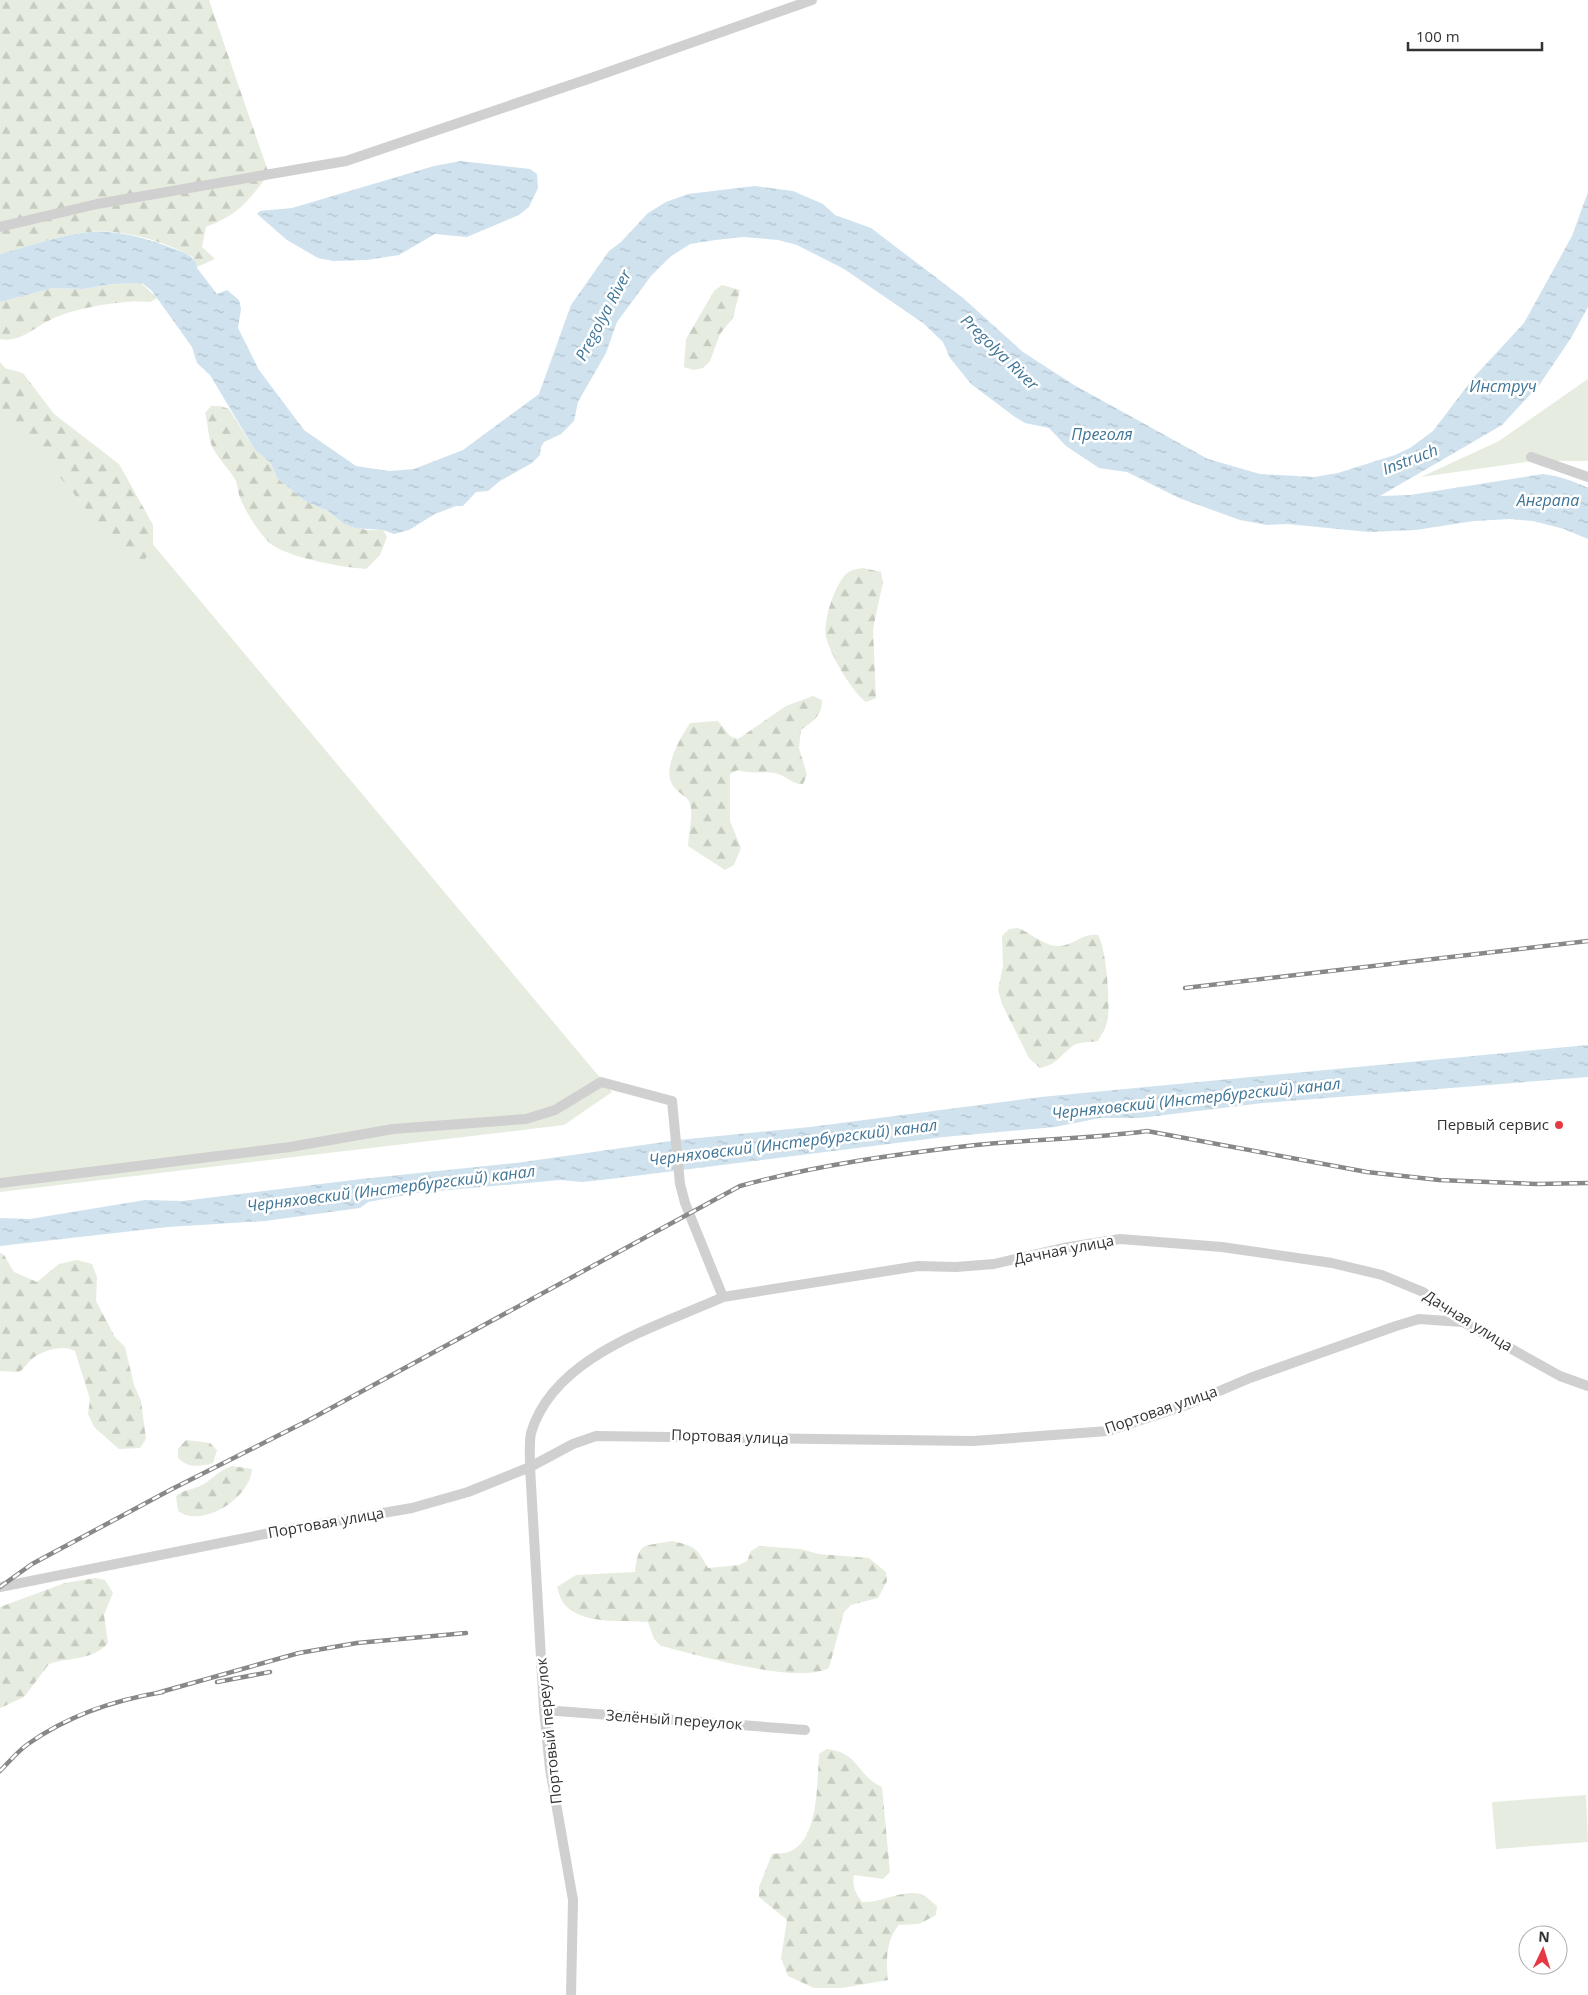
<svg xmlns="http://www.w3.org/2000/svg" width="1588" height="1995" font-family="'Open Sans',sans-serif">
<defs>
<pattern id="forest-firs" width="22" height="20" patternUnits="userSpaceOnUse" patternTransform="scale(1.25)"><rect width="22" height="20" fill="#e6ecdf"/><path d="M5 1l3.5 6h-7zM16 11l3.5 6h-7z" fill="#c6cbc0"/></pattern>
<pattern id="water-ripples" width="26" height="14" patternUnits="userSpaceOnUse" patternTransform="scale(1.25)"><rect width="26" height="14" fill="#cfe2ee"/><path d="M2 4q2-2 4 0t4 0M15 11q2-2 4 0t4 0" fill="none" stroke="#b2c2cd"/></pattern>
</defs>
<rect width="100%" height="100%" fill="#fff"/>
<path fill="#e6ecdf" d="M0,362L612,1092L564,1125L0,1192Z
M1588,379V461H1533L1421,477L1499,441Z
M1586,1795L1588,1842L1496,1849L1492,1802Z"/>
<path fill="url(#forest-firs)" d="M0,0H209L269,174C247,202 240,214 206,227L202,247L215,259L197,267L193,257C163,241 124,229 89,232C64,234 26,247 0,254Z
M141,283L157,298L150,302C125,299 74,308 52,319C34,327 21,343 0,339V302L53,288L83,289L112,284Z
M722,285L740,290L733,318L720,334L710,361L703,368L694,370L684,367L686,339L714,291Z
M0,367L23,373L54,414L119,464L153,525V545L144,561H135L120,551L67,485L21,436L0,419Z
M211,406H220L229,409L255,450L271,463L277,478L305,501L328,511L344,524L366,530H383L387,537L380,555L366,569C342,567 295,559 274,546C262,539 246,512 241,500C238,494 238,487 236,481C230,470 220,461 214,450C207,438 209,425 205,413Z
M863,568L881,572L883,582L873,629L876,698L866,702C852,692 830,654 826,637C823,620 834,588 845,575C850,570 856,569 863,568Z
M813,696L822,700C822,716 813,721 801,730L799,748L807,775L803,784C791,784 788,777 778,774C766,770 751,775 738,770L730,774V821L741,848L734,865L725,870L688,846C689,834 692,819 691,807C689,796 680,795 674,787C660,771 681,737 690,723L718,721L730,736L738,739L786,706Z
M1018,928C1033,934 1044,947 1061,946C1075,944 1083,933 1098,935C1106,947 1110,1000 1108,1016C1108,1025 1102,1033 1098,1041C1091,1042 1079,1042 1074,1045C1060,1055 1058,1064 1040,1068L1029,1058L1002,1004L998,990L1003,966L1002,936L1009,929Z
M0,1253L4,1255L14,1272L37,1282L59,1264L77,1260L92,1264L97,1277L96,1301L115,1337L125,1347L134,1385L141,1401L146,1439L140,1448L119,1449L94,1427L88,1414L90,1399L75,1351C64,1344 44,1350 33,1358C28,1362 25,1368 19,1372L0,1371Z
M186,1440L210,1443L217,1450L213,1463C199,1467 188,1468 178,1458V1449Z
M232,1466L252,1469C251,1497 203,1529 178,1511L176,1496C184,1489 194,1490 202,1485C213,1479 219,1470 232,1466Z
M672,1541C695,1546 697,1548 708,1568L739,1565L747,1561L751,1551L759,1546L800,1549L819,1554L869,1558L886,1572L887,1581L878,1598L851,1605L844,1612L829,1668C796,1685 699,1655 661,1646L654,1639L648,1622C623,1620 583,1625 565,1605C561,1601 559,1593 557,1587L576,1575L635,1572C639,1540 643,1547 672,1541Z
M95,1578L105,1580L113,1593L104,1615L108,1643C92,1661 69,1657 49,1664L24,1697L0,1708V1607L65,1583Z
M827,1749C860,1753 856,1775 882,1787L890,1872L883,1879L854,1875C852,1886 855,1893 862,1902C882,1903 901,1889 921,1894C926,1896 932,1902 937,1906L936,1915L919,1924L899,1925C886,1939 886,1961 888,1980L842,1988H814L788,1976L781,1958L787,1920L759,1897V1887L772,1854C778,1853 786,1854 791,1851C819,1838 817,1781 819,1754Z"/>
<path fill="url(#water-ripples)" d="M461,161L530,169L537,174L538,188L529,207L519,215L467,237L435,234L399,255L367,260L333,261L318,258L287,240L257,214L260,211L292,208L434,166Z
M755,186L793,191L823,204L835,215L871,228L963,298L1023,352L1074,385L1208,459L1260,474L1314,477L1338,473L1395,455L1410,448L1433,431L1474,377L1524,323L1572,236L1588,192V307L1571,338L1540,384L1502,425L1380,496L1410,495L1543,474C1559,476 1574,481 1588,488V539L1564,529L1533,521L1510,519L1474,521L1416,530L1369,532L1287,524L1267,525L1240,520L1179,498L1127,472L1099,468L1066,446L1049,428L1025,423L1015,417L971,384L950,358L943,342L923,323L844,269L797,245L778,240L744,237L715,240L690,244L670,257L651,276L617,322L606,353L578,402L574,421L561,434L544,442L541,447L540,455L532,463L500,481L488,491L476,492L463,506H456L435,514L409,530L394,534L383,530L356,528L344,524L328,511L305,501L277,478L271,463L255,450L210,375L197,363L192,347L152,291L142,283L112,284L83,289L53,288L0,302V254C26,247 64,234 90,232C118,230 146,238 172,248C182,252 196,255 197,268L217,294L227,290L239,300L241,309L238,328L259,370L304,430L356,466L389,471L414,469L463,450L539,394L571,305L609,251L621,242L648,213L666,202L688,194Z
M1588,1045V1077L1263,1103L1140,1118H1100L1055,1127L944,1137L610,1179L582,1182L560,1180L416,1193L368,1202L360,1208L265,1221L168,1227L0,1246V1218L30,1219L145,1200L182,1201L361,1179L516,1163L678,1140L810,1127L1041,1097Z"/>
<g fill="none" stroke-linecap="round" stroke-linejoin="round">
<path stroke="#d0d0d0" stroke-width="10" d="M0,227L97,204L346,161L597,76L812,0
M1531,457L1588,477
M0,1183L290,1147L393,1129L526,1119L555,1110L601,1082L672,1101L680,1184L685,1203L723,1297L918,1266L956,1267L994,1264L1063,1248L1120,1239L1222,1247L1332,1263L1382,1275L1423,1292L1463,1322L1560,1376L1588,1386
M0,1587L285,1530L412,1508L468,1492L530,1467L573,1444L596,1436L973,1441L1108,1431L1189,1404L1250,1378L1396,1326L1419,1319L1462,1322
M544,1710L805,1730
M571,1995L573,1900L550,1769L544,1710L530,1467C530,1456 529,1443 531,1433C554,1355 657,1327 723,1297"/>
<defs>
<path id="rail" d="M1185,988L1588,941
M0,1587L32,1564L172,1489L309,1420L740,1186C817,1165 897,1154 976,1145C1033,1139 1090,1139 1147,1131L1367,1172L1439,1180L1537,1184L1588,1183
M217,1682L270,1672
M157,1693L299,1653L357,1643L466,1633
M0,1771C9,1762 18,1751 28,1744C69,1715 114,1700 163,1692"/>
</defs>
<use href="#rail" stroke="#888" stroke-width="4.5"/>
<use href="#rail" stroke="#fff" stroke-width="2.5" stroke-dasharray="8" stroke-linecap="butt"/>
</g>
<circle fill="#e63946" stroke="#fff" stroke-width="2" cx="1559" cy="1125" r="5"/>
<g text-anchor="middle" stroke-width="5" stroke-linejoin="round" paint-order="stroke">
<g font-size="15" fill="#333" stroke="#fff" text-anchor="end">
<text x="1549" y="1130">Первый сервис</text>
</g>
<g font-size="15" fill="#333" stroke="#fff">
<text transform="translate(1064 1250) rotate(-11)" y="5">Дачная улица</text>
<text transform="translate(1468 1321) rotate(32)" y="5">Дачная улица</text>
<text transform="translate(1161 1410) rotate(-19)" y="5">Портовая улица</text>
<text transform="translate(730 1437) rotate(2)" y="5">Портовая улица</text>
<text transform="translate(326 1523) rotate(-10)" y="5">Портовая улица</text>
<text transform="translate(674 1720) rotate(4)" y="5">Зелёный переулок</text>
<text transform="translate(549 1731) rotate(-96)" y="5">Портовый переулок</text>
</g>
<g font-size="16" font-style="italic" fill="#3f7597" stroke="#fff">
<text transform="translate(603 315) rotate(-62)" y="6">Pregolya River</text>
<text transform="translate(1000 352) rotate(44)" y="6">Pregolya River</text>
<text x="1503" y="392">Инструч</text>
<text x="1102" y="440">Преголя</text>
<text transform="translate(1410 459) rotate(-21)" y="6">Instruch</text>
<text x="1548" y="506">Анграпа</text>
<text transform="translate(1196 1098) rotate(-6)" y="6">Черняховский (Инстербургский) канал</text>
<text transform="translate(793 1142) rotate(-7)" y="6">Черняховский (Инстербургский) канал</text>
<text transform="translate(391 1188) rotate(-7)" y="6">Черняховский (Инстербургский) канал</text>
</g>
</g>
<g transform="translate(1543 1950) rotate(4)"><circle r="24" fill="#ffffff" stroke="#adadad"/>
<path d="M0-4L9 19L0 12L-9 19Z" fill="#e63946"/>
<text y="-8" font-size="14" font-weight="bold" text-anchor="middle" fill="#333333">N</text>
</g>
<path d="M1408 42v8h134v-8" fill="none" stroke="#333333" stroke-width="2.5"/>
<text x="1416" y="42" font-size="15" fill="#333333" stroke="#ffffff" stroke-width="4" paint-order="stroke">100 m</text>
</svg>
